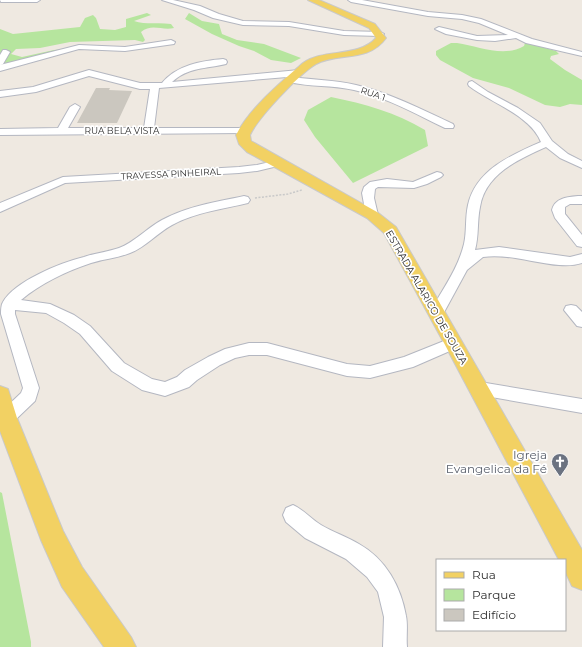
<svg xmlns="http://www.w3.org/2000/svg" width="582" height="647" font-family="Montserrat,sans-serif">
<rect width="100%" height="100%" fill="#efe9e1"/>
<path fill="#b6e59e" d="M147,13L151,15L134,21C146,25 159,22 171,24L174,28C162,31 152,23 141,32L145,40L143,42L135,40L70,42L40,48L16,49L11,54L22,57L54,50L65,49L8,66L4,63H0V29L13,34L80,27L85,18L93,15L96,18L100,29L115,30L126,27V19Z
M189,13L202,21L219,24L222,34L237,40L264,44L301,58L291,63L271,60L254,51L239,46L212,34L185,19Z
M451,43H457C479,46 503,58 524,46L525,43H528L556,51L559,54L551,56L550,59L565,70L582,80V105L570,104L560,107L545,105L509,88L473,78L440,60L436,55V51Z
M331,97C365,104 395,112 425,130L428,146L353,183L315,137L304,120L308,110Z
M0,492L2,493L31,642V647H0Z"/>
<path fill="#cbc7bf" d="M96,88H110L109,90L132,91L117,123H77Z"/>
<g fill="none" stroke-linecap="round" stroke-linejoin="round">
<defs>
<path id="minor" d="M0,0H40L37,2H1Z
M162,0H173L200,6L219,14L243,21L289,22L344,31L380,32L384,34L380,36L344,35L289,26L243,25L213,18L194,10Z
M348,0H362L428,12L462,15L481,19L532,39L582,52V56L526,43L516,38L495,41L477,40L446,34L435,29L439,27L477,36L508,35L479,23L462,19L428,16L351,2Z
M171,40L175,42L174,44L125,51L79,49L0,71V65L79,45L125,47Z
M3,50H6L10,52L3,64L0,65V55Z
M223,59L226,60L227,62L226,64C206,69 188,67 172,82L299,70L303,73L299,76L159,88L154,128H249L250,130L249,132L245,133L0,135V129L58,128L70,107L75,104L80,107L68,128H144L150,89H140L89,76L36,92L0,97V91L33,87L89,70L140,83H162C177,65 201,61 223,59Z
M292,77C313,80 335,80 356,85C390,93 421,109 453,124L454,126L453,128H445C416,114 386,97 354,90C332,85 310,87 289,82L288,80Z
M472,81L488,92L518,108L540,123L552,141L568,154L582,161V168L560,158L546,147C519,159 485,174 480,207C477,221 479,236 475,250L499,247L570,257L582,254V263C556,272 515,252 483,257L467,270L442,316L437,317L432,316L430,312C442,290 458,269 464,244C467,231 465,218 468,205C476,170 511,155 541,142C530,115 491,103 469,86L468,84L469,82Z
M278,160L283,163L282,165L257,171L239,173L65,183L0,212V203L63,177L239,167L257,165Z
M437,172L441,173L443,175L441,177L427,184L414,188L378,187L375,189L374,198L378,215L376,218H368L366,215L362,193L364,187L370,182L387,179L413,182Z
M244,196L248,197L250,200L248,203C223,209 196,212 172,225C157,233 146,247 130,253C117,258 104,259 91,263C67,271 41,283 21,300L50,304L74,315L90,326L124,363L152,379L165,382L177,377L185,370L208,357L225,349L249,343H267L347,364L370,366L404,357L454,337L459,339L462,343L459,347L413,367L370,378L347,376L267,355H249L235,358L220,365L197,380L189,387L165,396L142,390L112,371L80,334L64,323L46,313L15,310V314L39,388L35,401L12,423L6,425L0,423V413L21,393L23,388L1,314C1,310 1,305 3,302C15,281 60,263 84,257C95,253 108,252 119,248C135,242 147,228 162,220C187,206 217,202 244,196Z
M578,196H582V204H570L565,207V214L582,235V247L577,246L555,218L552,210C555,198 567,197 578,196Z
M571,305L576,306L582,312V327L577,326L564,310L566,306Z
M480,382L582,399V413L474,394L472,389L474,384Z
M293,505C304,510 311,519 321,525C333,532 347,537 359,544C386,559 401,587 406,616C408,626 406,637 407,647H383L384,617L378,592L367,577L346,559L305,538L286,522L283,515L286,508Z"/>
<path id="major" d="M308,0H319L375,24L386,38C368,63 338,52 316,64C300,73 257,119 250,135L251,141L377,212L396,227L582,550V590L572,586L565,571V560H559L444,343L384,233L367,218L247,152L239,144L236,135C250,108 281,82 303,63C324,48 358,58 376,38L369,28Z
M0,386L8,389L17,418L63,531L82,567L131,637L136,647H104L62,587L41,540L0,431Z"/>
</defs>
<use href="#minor" stroke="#b4b7c1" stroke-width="2"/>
<use href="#major" stroke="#c9c9c9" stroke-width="2"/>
<path stroke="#c9c9c9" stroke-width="1.5" stroke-dasharray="2 1.5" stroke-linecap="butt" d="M255,198L288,194L302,190"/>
<use href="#minor" fill="#fff" fill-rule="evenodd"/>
<use href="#major" fill="#f2d163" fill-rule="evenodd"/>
</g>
<defs>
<symbol id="church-pin" viewBox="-11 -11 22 30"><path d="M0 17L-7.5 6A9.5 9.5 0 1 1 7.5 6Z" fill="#6b7280" stroke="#fff"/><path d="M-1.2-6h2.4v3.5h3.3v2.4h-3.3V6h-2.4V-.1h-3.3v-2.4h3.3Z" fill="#fff"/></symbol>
</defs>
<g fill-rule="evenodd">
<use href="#church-pin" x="550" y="452" width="20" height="27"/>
</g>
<g text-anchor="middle" stroke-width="3.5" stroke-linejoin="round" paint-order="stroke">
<g font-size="9" fill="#2e2e2e" stroke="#fff">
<text transform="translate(373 94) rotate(19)" y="3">RUA 1</text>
<text x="122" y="134">RUA BELA VISTA</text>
<text transform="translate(171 174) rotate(-3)" y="3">TRAVESSA PINHEIRAL</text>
</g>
<g font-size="10" fill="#2e2e2e" stroke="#fff">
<text transform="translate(427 297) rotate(60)" y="4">ESTRADA ALARICO DE SOUZA</text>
</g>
<g font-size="12" fill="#5b616d" stroke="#fff" text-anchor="end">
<text x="547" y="459">Igreja<tspan x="547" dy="14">Evangelica da Fé</tspan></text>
</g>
</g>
<rect x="436" y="559" width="130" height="72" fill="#ffffff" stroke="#ababab"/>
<rect x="444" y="572" width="20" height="6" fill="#f2d163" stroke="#ababab"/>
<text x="472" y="579" font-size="12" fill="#2e2e2e">Rua</text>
<rect x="444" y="589" width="20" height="12" fill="#b6e59e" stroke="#ababab"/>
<text x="472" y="599" font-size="12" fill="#2e2e2e">Parque</text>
<rect x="444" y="609" width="20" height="12" fill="#cbc7bf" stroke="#ababab"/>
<text x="472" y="619" font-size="12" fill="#2e2e2e">Edifício</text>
</svg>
